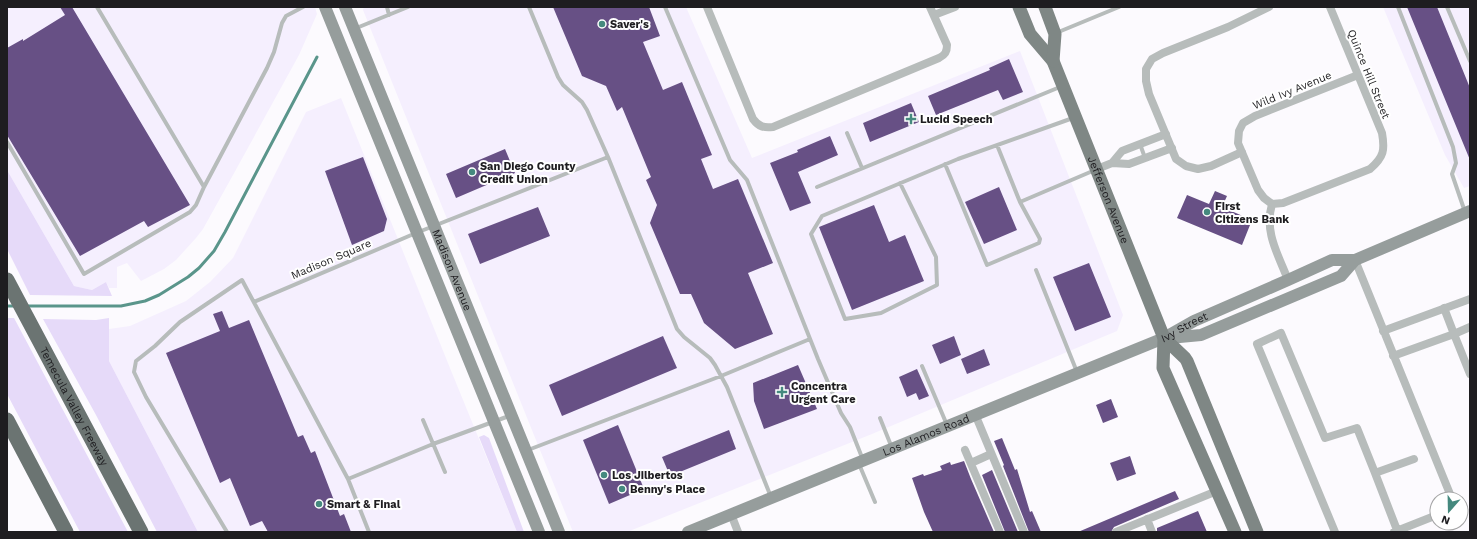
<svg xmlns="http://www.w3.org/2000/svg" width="1477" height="539" font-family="'Work Sans',sans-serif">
<rect width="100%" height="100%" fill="#fcfafe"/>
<path fill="#f5effe" d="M7,7H315L317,14L299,55L233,175L203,229L196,238L176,260L164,269L141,281L127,263L117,267V288H109L106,282L92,290L74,286L7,170Z
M364,7H686L752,158L1020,51L1123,315L1117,331L872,434L627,532H573L363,10Z
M1383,7H1470V186L1464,188L1445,155Z
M341,98L452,373L517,532H198L109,361V329L130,326L186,301L210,282L233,258L306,112Z"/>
<path fill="#e6daf9" d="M7,170L74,286L92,290L106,282L112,296L30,295L7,249Z
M7,318H14L128,532H80L7,394Z
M109,318V361L198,532H157L96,415L43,319L96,320Z
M484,435L489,438L524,532H517L479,437Z"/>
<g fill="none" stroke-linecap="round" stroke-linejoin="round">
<path stroke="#5a958b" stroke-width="3" d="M7,306H15
M27,306H121L145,301L159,295L188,277L199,268L214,251L225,232L317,57"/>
</g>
<path fill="#675085" d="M60,7H72L190,205L148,227L144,221L80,256L7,135V48L23,39V41L65,15Z
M553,7H649L660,36L643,42L663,90L682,82L712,155L701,159L713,189L738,179L773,263L748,273L773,334L735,349L704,323L691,294H680L650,223L657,205L646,180L651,177L622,107L617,111L606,86L582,76Z
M1407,7H1437L1470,88V160Z
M1009,59L1023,92L1003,100L998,90L936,115L928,96L990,70L989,68Z
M911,103L919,122L870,142L863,123Z
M830,136L838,155L798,172L811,203L790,211L770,163L798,152L797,150Z
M505,149L515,173L456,198L446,174Z
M363,157L387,219L384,231L352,245L325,171Z
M999,187L1017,230L984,244L965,202Z
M1215,191L1227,196L1222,207L1252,220L1242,245L1177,218L1187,195L1209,204Z
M874,205L889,242L905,235L924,281L852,310L819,227Z
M538,207L550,236L480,264L468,234Z
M1089,263L1111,317L1075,331L1053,277Z
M222,311L229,328L249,320L298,437L303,435L311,453L315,451L340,516L344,514L351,532H268L262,521L250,526L230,478L220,483L166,353L220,331L213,314Z
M663,336L677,368L562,416L549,385Z
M954,336L961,355L940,364L932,345Z
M984,349L990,365L967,374L961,359Z
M798,365L817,409L764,429L754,401L753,383Z
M917,369L929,396L919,400L916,393L907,397L899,377Z
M1111,399L1118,417L1103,423L1096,405Z
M618,425L644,489L609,504L583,440Z
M729,430L736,449L670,476L662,457Z
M1002,438L1015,470L1017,469L1030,512L1032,511L1041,532H1029L1003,466L1004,465L994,441Z
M1130,456L1136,474L1117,481L1110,463Z
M964,461L971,479L994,532H933L924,512L912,478L923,474L924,476L942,470L940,466L950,462L951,465Z
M992,470L1018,532H1005L982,475Z
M1175,491L1179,499L1114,527L1111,532H1078Z
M1198,511L1207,532H1157V528Z"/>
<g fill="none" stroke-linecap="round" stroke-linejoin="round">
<path stroke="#b7bcbb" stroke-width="4" d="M97,7L204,187L267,68L274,52L282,23L286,16L303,7
M387,7L389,15
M529,7L558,77L563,85L582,102L587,110L608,157L677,329L684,337L710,358L715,365L727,387L771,497
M665,7L730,160L747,180L818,359L841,413L850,427L863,460
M1398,7L1453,147L1456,163L1452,174L1465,212
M1447,7L1470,61
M354,29L408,7
M1056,33L1119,7
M847,133L862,168
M7,142L84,274L190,212L196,205L204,187
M1140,144L1145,158
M945,164L987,265L1039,243L1040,239L1020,202L997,145
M900,183L936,257L937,285L881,313L845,319L811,234L822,216L958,159L1073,118
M817,187L1060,87
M1020,202L1095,170
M1036,270L1077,372
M254,302L416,233L608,157
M922,366L947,425
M880,418L892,448
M423,420L445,472
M528,450L721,376L810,339
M859,464L875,502
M348,479L433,444L509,416
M227,532L146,397L134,372L136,361L155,346L180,322L242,280L348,479L369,532"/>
<path stroke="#b7bcbb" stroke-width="8" d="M707,7L753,119C759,127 764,128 773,127L939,58C945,55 947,52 947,45L930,7
M934,15L955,7
M1242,152L1211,166L1198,169L1186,166L1176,159L1149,94L1146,81V69L1152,59L1163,53L1228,27L1269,7
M1112,163L1122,151L1166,134
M1097,169L1112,163L1129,164L1172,148
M1272,204L1283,203L1370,169C1384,157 1385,150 1382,133L1330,7
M1272,204L1264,198L1258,190L1238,143L1239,131L1243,123L1255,116L1358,75
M1272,204C1264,232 1278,254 1288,280
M1355,260L1452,499
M1444,308L1454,334L1470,327
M1383,331L1470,299
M1393,356L1454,334L1470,374
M975,414L1024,532
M965,450L1000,532
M971,463L991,454
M1375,473L1397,530
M731,514L738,532
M1147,519L1152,532
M1116,532L1217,491
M1335,532L1257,344L1281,333L1325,438L1357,428L1375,473L1414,459
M1394,532L1437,515"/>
<g stroke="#969d9c" stroke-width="12">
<path d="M325,7L539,532"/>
<path id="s1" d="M345,7L559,532"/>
<path d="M1169,338L1201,335L1341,276L1355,260L1470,211"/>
<path id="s2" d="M688,532L1164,338L1194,321L1288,280L1332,260H1355"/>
</g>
<g stroke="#7f8785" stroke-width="13">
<path id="s3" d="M1019,7L1030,34L1053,61L1164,338L1163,368L1235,532"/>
<path d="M1045,7L1055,34L1053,61"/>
<path d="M1164,338L1185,358L1187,361L1257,532"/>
</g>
<g stroke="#6b7472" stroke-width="15">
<path id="s4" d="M7,280L141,532"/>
<path d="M7,420L66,532"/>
</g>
</g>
<g fill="#45897e" stroke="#fff" stroke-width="1.5">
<circle cx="602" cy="24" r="4"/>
<path d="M909 113h4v4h4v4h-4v4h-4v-4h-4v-4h4z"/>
<circle cx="472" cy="172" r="4"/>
<circle cx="1207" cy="212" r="4"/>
<path d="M780 386h4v4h4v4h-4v4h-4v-4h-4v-4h4z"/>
<circle cx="604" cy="475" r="4"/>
<circle cx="622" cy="489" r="4"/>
<circle cx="319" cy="504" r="4"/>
</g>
<g text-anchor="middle" stroke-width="4" stroke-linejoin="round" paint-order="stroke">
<g font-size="11" font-weight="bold" fill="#1e1d20" stroke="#fff" text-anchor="start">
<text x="610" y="28">Saver's</text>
<text x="920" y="123">Lucid Speech</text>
<text x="480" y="170">San Diego County<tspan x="480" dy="13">Credit Union</tspan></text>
<text x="1215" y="210">First<tspan x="1215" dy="13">Citizens Bank</tspan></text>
<text x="791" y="390">Concentra<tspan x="791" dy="13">Urgent Care</tspan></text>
<text x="612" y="479">Los Jilbertos</text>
<text x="630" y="493">Benny's Place</text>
<text x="327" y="508">Smart &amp; Final</text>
</g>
<g font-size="11" fill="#1e1d20" stroke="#fff">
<text transform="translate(1369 74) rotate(68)" y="4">Quince Hill Street</text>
<text transform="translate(1292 90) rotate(-22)" y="4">Wild Ivy Avenue</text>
<text dy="4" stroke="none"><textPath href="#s3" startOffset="214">Jefferson Avenue</textPath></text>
<text transform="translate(331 259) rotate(-23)" y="4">Madison Square</text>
<text dy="4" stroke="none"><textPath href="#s1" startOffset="284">Madison Avenue</textPath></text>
<text dy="4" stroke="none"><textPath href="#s2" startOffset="537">Ivy Street</textPath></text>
<text dy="4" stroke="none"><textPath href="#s4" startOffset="143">Temecula Valley Freeway</textPath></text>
<text dy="4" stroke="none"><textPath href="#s2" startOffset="257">Los Alamos Road</textPath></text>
</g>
</g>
<rect width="1477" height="539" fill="none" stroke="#1e1d20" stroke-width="16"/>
<g transform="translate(1449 511) rotate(200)"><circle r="19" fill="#ffffff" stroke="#a5a5a6"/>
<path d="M0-3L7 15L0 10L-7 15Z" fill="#45897e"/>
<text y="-6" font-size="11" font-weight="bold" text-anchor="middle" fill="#1e1d20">N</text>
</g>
</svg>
